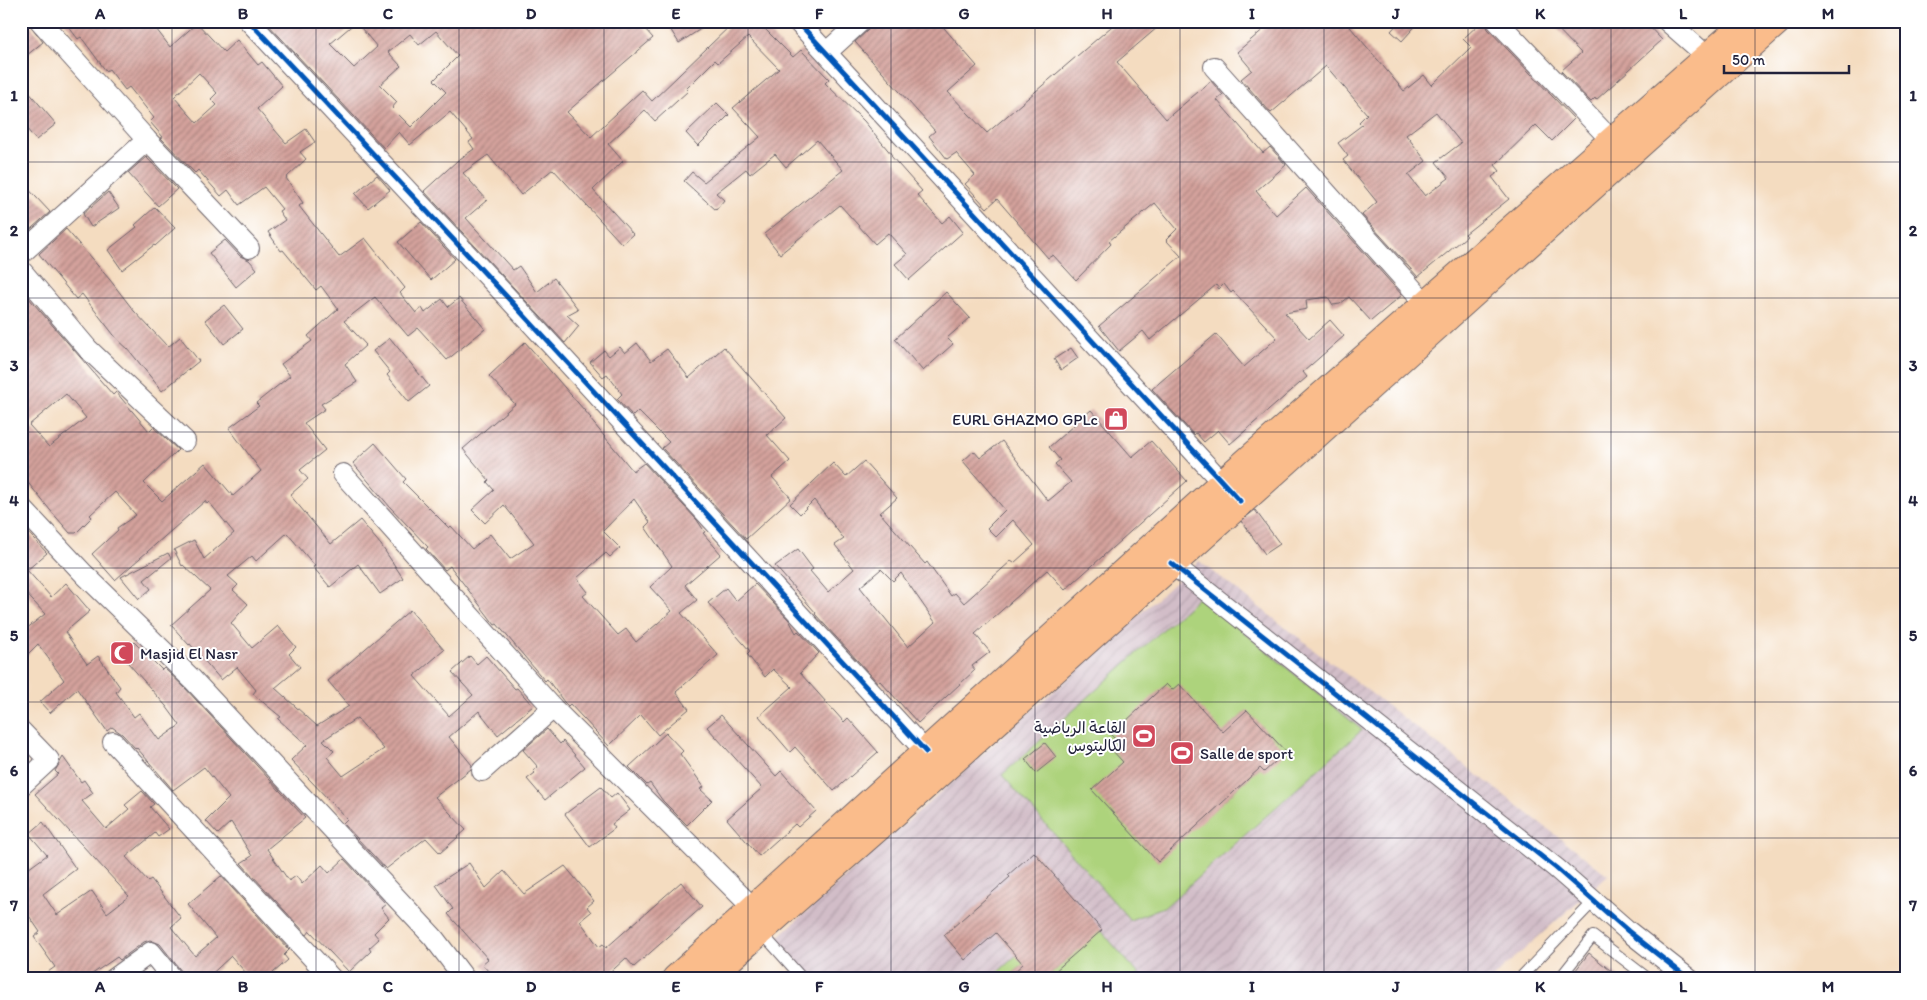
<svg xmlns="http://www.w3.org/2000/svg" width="1927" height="1000" font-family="Itim,'Playpen Sans Arabic',sans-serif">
<defs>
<pattern id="industrial-furrows" width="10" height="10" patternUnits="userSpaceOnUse" patternTransform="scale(1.25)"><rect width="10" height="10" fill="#d2bdc8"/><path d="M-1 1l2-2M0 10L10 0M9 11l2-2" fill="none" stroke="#b4a2ad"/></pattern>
<pattern id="building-hatch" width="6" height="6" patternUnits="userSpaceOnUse" patternTransform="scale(1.25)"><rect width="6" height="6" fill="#d4a29c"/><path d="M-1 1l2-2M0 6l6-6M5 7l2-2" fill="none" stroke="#ac8480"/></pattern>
</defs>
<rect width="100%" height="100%" fill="#fff"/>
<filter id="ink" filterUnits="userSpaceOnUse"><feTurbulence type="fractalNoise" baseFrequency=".02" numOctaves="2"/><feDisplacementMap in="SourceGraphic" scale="10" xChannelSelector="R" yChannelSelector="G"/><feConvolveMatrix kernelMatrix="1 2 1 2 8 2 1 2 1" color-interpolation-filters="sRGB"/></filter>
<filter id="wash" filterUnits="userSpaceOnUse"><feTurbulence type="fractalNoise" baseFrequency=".0096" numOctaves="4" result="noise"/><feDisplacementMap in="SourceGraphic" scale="20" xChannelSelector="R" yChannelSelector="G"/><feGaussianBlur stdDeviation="1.12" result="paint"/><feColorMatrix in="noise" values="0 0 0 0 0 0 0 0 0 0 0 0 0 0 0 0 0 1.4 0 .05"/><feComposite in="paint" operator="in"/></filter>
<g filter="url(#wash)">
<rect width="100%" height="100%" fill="#f4dcc0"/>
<path fill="url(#industrial-furrows)" d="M1199,561L1608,875L1491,979H812L777,938Z"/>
<path fill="#add37c" stroke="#687a5c" d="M1200,596L1362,730L1166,906L1130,920L1002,775Z
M1076,902L1143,979H990Z"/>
<g id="blocks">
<path fill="url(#building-hatch)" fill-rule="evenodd" d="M21,21H27L43,42L21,60Z
M64,21H150L170,47L197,23L224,52L237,40L258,65L262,62L282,86L257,109L286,143L306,129L315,142L300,152L306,159L286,178L303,203L299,206L339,257L365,238L405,288L400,293L416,313L422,308L425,313L442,299L448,307L459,298L485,329L447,360L418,328L408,336L375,297L344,321L366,345L345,364L357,382L321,404L325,409L304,423L325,450L300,470L308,479L290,495L331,544L360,520L381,545L403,578L380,594L358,564L330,587L313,567L315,566L287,533L256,561L252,556L228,576L238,585L233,590L248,604L231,623L252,648L278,626L296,647L289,654L300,667L275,688L317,726L349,706L328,681L410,610L444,650L414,676L449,716L473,695L452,672L470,656L477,664L486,656L515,689L517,688L533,706L498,735L479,711L449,737L472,765L471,769L435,797L466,830L440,853L426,838L386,869L343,823L347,819L291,760L307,745L278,719L281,717L253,694L256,690L237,667L221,680L190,644L189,645L171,625L210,590L183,565L182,566L174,550L194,540L204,559L234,533L209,502L207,504L205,501L115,580L92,554L118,530L117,528L136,515L115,492L90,515L92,517L76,533H70L50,510L21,474V289L113,395L116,392L149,431L153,427L178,450L144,483L162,501L205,463L233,496L261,471L229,428L259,406L256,403L290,376L281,364L312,341L308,336L338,309L321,286L316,290L283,250L281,251L268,232L285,220L279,211L282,209L264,187L239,205L228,190L221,196L198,170L195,173L161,138L163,137L150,122L154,118L129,87L125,90L109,69L106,71L81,37L78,39ZM199,73L217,93L211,99L217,105L197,123L174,97ZM66,394L86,418L49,447L29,425ZM357,718L384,749L343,776L327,757L334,751L323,740Z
M265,21H294L298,26L305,21H638L653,38L567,112L591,137L642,90L652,101L735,21H757L793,57L801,50L829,79L825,83L864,121L892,155L891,156L922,191L917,195L942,223L950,216L963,232L909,280L895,264L907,254L888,233L875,244L840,205L780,254L764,234L843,170L817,140L786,167L775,154L750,174L746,169L716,193L724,200L716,210L684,181L692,172L704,182L760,137L733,108L779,69L748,37L718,63L715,60L686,89L688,91L655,121L645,110L608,144L623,161L593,190L633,234L622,244L553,169L521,195L488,155L463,173L487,200L466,218L513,270L519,266L537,292L554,278L578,309L567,315L579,326L565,343L424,191L457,161L474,149L469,142L473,139L450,112L410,145L399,132L384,148ZM356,22L377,47L354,68L330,44ZM436,31L458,56L434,80L446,92L411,127L392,108L397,102L380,85L401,66L388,52L410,34L419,45Z
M665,21H713L679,43Z
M873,21H938L977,66L948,92L987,133L1118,21H1165L1117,62L1166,119L1211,81L1223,95L1217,100L1263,153L1270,147L1286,165L1256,191L1276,215L1306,188L1402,295L1371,321L1349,297L1340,304L1333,305L1328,297L1306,300L1307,309L1285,313L1309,339L1330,320L1344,336L1303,372L1307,377L1230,444L1218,430L1204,442L1196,433L1194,435L1152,389L1216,334L1244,367L1277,338L1233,291L1231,293L1224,284L1219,289L1216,285L1150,340L1143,331L1119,351L1099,326L1181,256L1166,240L1177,229L1155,203L1109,241L1111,244L1076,280L1053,255L1048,258L997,199L987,208L965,184L975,175L956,153L947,159L929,136L935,131L855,42L869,29Z
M1273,21H1345L1404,91L1424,75L1432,85L1471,47L1463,39L1482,21H1485L1488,29L1574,119L1552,141L1536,125L1495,165L1500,171L1492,177L1509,199L1465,234L1467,236L1418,277L1362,215L1377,202L1343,160L1348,156L1338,143L1362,125L1359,122L1367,114L1326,66L1271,113L1241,79L1252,70L1237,52ZM1436,112L1461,143L1436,162L1449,178L1425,196L1408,175L1426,161L1406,135Z
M1400,21H1420L1402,41L1391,31Z
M1550,21H1644L1662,40L1596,100L1595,98L1591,102L1561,71L1581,53Z
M21,83L56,124L36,140L21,122Z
M717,103L729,115L698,146L686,133Z
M146,157L177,189L158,206L128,173Z
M377,175L390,190L368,208L355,194Z
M21,181L50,212L24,235L21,231Z
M108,192L119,208L91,227L83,214Z
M155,207L175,228L155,246L154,245L122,270L108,250L137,227L135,225Z
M421,222L455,259L431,280L398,242Z
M66,229L110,280L134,311L168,347L180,337L199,361L162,391L128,349L117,339L82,294L76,299L39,254Z
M225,240L240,256L249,260L257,269L236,287L209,253Z
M946,292L970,318L947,338L953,344L923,371L895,339Z
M224,305L243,329L224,344L205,320Z
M390,338L429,386L409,402L387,375L390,372L373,351Z
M525,342L591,418L590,419L633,471L644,463L697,520L705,532L703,533L721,554L685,585L697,600L681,613L718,655L676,692L689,709L658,735L641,715L609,746L570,704L568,706L564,702L547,679L545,681L497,624L495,625L450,566L445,570L426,549L428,547L390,507L353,463L375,443L406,479L403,482L449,528L451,526L472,549L490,534L510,559L534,543L504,505L485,523L472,510L494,490L487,482L489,480L463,449L515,404L489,376ZM634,499L650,522L645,527L672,566L650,587L672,611L636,642L626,629L618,635L583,596L588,592L577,578L606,553L610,557L620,548L603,531Z
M637,343L651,361L667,349L689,378L724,347L786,418L767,435L790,461L772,477L791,498L746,539L662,448L669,442L638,411L633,416L617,399L622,394L607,374L603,377L590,362L604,350L609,356L620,347L625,353Z
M1071,348L1078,358L1061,370L1054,359Z
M1091,410L1132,457L1151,441L1187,481L1065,590L1047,570L975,634L990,652L972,666L975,670L918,723L880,681L878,683L815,614L816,613L775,566L798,549L813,569L810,571L828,592L854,569L835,545L844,539L814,500L800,514L790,504L833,463L846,477L864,461L897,498L880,513L925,564L927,562L951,596L955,593L964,603L1011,561L1014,563L1034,545L1013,520L996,537L987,528L1005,510L963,461L974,451L980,458L1002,441L1048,501L1071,482L1055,464L1060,460L1049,447ZM881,569L893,581L901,573L935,622L908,647L860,587Z
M1255,510L1280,544L1265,554L1241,521Z
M21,525L47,553L27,570L51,597L66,583L90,611L65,632L87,664L98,656L120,687L116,692L134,717L139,713L159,740L180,725L166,706L121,655L134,642L162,670L164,668L185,688L305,818L267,849L289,881L296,876L302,884L322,865L329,873L344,859L386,904L381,908L389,918L374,933L379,939L369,948L371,951L349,972L310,931L307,935L241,863L252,856L231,822L218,834L206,821L229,798L204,767L173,790L137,748L136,749L122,734L112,727L107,731L77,689L50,713L40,702L64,680L38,644L21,661V633L45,614L21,588Z
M168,553L171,558L144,580L151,589L139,599L121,577Z
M755,584L789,620L796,633L798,631L819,653L800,673L844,722L848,718L878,752L834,791L795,747L790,752L759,716L792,687L773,669L765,677L747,654L750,651L708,603L726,588L736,601Z
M1166,684L1172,690L1179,684L1223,732L1247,710L1286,752L1264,772L1260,768L1158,862L1092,790L1123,762L1110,748L1117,741L1111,735Z
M721,715L776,776L781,771L816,811L798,827L795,824L759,856L727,819L762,788L707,727Z
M547,729L560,744L563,741L585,767L545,800L527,779L535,773L533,771L538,767L523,750Z
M666,733L683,751L680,754L704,787L700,789L712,800L687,825L663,801L650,783L647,785L629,767Z
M1045,743L1056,757L1036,773L1025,759Z
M63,757L81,782L84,780L93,793L82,801L106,829L129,809L125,805L142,791L154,804L150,807L169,829L158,837L155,833L126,857L148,881L151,879L181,918L171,927L195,956L216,938L188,904L221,876L289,950L284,955L288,960L266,979H253L247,972L246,973L231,956L206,979H186L182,972L160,944L150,940L144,942L120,960L117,957L85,979H38L55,967L34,937L40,932L21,904V874L47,855L29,834L43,822L76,869L43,894L57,915L92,891L107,913L129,896L35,794L58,774L55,771Z
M601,787L611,798L617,793L630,810L612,824L615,828L590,847L565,814Z
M1034,852L1102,930L1046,979H1006L1023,964L996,933L965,960L944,935L1010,877L1008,875Z
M469,863L486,888L504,871L524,894L565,866L594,901L587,907L591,912L580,921L599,947L603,944L606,948L681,882L702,907L634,967L626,958L603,979H495L482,964L488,959L448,914L453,909L436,885Z
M1589,953L1621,979H1569Z"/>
</g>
</g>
<g filter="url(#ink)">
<use href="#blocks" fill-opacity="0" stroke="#6c636a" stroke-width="1"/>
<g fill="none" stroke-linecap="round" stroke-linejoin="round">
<defs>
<path id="lane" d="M760,931L803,979
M1519,979L1594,901
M1559,979L1593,936L1649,979"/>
<path id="street" d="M40,21L147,140L249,248
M249,21L507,297L926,752
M797,21L1231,492
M1497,21L1612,141
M1667,21L1708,57
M827,52L861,21
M1214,67L1427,305
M21,254L147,140
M21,270L88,349L185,441
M343,474L553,708L753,908
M21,507L84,574L193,680L433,937L465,979
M1171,563L1556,868L1628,931L1689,979
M21,731L49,760L21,786
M113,742L332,979
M482,771L553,708
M114,979L151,952L173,979"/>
<path id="primary" d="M676,979L1223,483L1749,21
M707,979C786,905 870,836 950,763C1224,514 1501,268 1777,21"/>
</defs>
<use href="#lane" stroke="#6c636a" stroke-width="12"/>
<use href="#street" stroke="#6c636a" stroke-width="22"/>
<use href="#primary" stroke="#6c636a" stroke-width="30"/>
<use href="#lane" stroke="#fff" stroke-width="10"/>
<use href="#street" stroke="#fff" stroke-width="20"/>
<use href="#primary" stroke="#fabc8b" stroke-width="28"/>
<defs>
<path id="cycleway" d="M249,21L507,297L926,752
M797,21L1240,501
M1171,563L1556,868L1628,931L1689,979"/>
</defs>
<use href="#cycleway" stroke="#fff" stroke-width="8"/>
<use href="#cycleway" stroke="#0057b8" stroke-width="5"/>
</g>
</g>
<path fill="none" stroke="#22223b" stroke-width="1" stroke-opacity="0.55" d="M172,21V979M316,21V979M459,21V979M604,21V979M748,21V979M891,21V979M1035,21V979M1180,21V979M1324,21V979M1468,21V979M1611,21V979M1755,21V979M21,162H1906M21,298H1906M21,432H1906M21,568H1906M21,702H1906M21,838H1906"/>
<defs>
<symbol id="shop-square" viewBox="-11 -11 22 22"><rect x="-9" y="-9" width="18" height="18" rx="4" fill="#d1495b" stroke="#fff"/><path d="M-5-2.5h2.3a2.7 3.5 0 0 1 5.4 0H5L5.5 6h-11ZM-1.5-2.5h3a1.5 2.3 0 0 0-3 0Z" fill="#fff"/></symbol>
<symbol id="mosque-square" viewBox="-11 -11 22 22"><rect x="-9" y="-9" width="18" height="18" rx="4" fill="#d1495b" stroke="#fff"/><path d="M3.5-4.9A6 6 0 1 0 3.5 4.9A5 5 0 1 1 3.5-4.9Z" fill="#fff"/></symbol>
<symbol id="stadium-square" viewBox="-11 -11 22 22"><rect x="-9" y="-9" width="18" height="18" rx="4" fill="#d1495b" stroke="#fff"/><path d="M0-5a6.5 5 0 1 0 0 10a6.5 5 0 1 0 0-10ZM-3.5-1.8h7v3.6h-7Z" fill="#fff"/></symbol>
</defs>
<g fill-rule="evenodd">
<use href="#shop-square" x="1102" y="405" width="28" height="28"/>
<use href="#mosque-square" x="108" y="639" width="28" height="28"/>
<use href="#stadium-square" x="1130" y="722" width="28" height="28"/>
<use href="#stadium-square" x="1168" y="739" width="28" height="28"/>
</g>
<g text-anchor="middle" stroke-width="4" stroke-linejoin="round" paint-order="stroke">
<g font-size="16" fill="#22223b" stroke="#fff" text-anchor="end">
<text x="1098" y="425">EURL GHAZMO GPLc</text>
<text x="140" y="659" text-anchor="start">Masjid El Nasr</text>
<text x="1126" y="733">القاعة الرياضية<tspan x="1126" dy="18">الكاليتوس</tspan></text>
<text x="1200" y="759" text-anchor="start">Salle de sport</text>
</g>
</g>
<rect width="1927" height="1000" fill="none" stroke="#fff" stroke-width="55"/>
<path d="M1724 65v8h125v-8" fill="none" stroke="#22223b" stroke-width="2.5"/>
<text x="1732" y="65" font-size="15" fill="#22223b" stroke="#ffffff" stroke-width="4" paint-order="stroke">50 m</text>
<rect x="28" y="28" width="1872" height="944" fill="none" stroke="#22223b" stroke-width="2"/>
<g font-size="16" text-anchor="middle" font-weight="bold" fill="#22223b">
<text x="100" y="19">A</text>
<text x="243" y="19">B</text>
<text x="388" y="19">C</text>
<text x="531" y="19">D</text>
<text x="676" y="19">E</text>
<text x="819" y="19">F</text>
<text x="964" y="19">G</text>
<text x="1107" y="19">H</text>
<text x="1252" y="19">I</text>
<text x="1396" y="19">J</text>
<text x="1540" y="19">K</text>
<text x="1683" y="19">L</text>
<text x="1828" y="19">M</text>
<text x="14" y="101">1</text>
<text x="1913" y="101">1</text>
<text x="14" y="236">2</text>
<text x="1913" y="236">2</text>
<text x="14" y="371">3</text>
<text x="1913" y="371">3</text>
<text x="14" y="506">4</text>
<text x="1913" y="506">4</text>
<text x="14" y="641">5</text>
<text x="1913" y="641">5</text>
<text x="14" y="776">6</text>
<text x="1913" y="776">6</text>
<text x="14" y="911">7</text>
<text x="1913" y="911">7</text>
<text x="100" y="992">A</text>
<text x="243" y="992">B</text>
<text x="388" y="992">C</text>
<text x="531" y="992">D</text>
<text x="676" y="992">E</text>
<text x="819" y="992">F</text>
<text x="964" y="992">G</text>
<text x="1107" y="992">H</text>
<text x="1252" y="992">I</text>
<text x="1396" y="992">J</text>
<text x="1540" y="992">K</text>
<text x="1683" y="992">L</text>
<text x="1828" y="992">M</text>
</g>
</svg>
